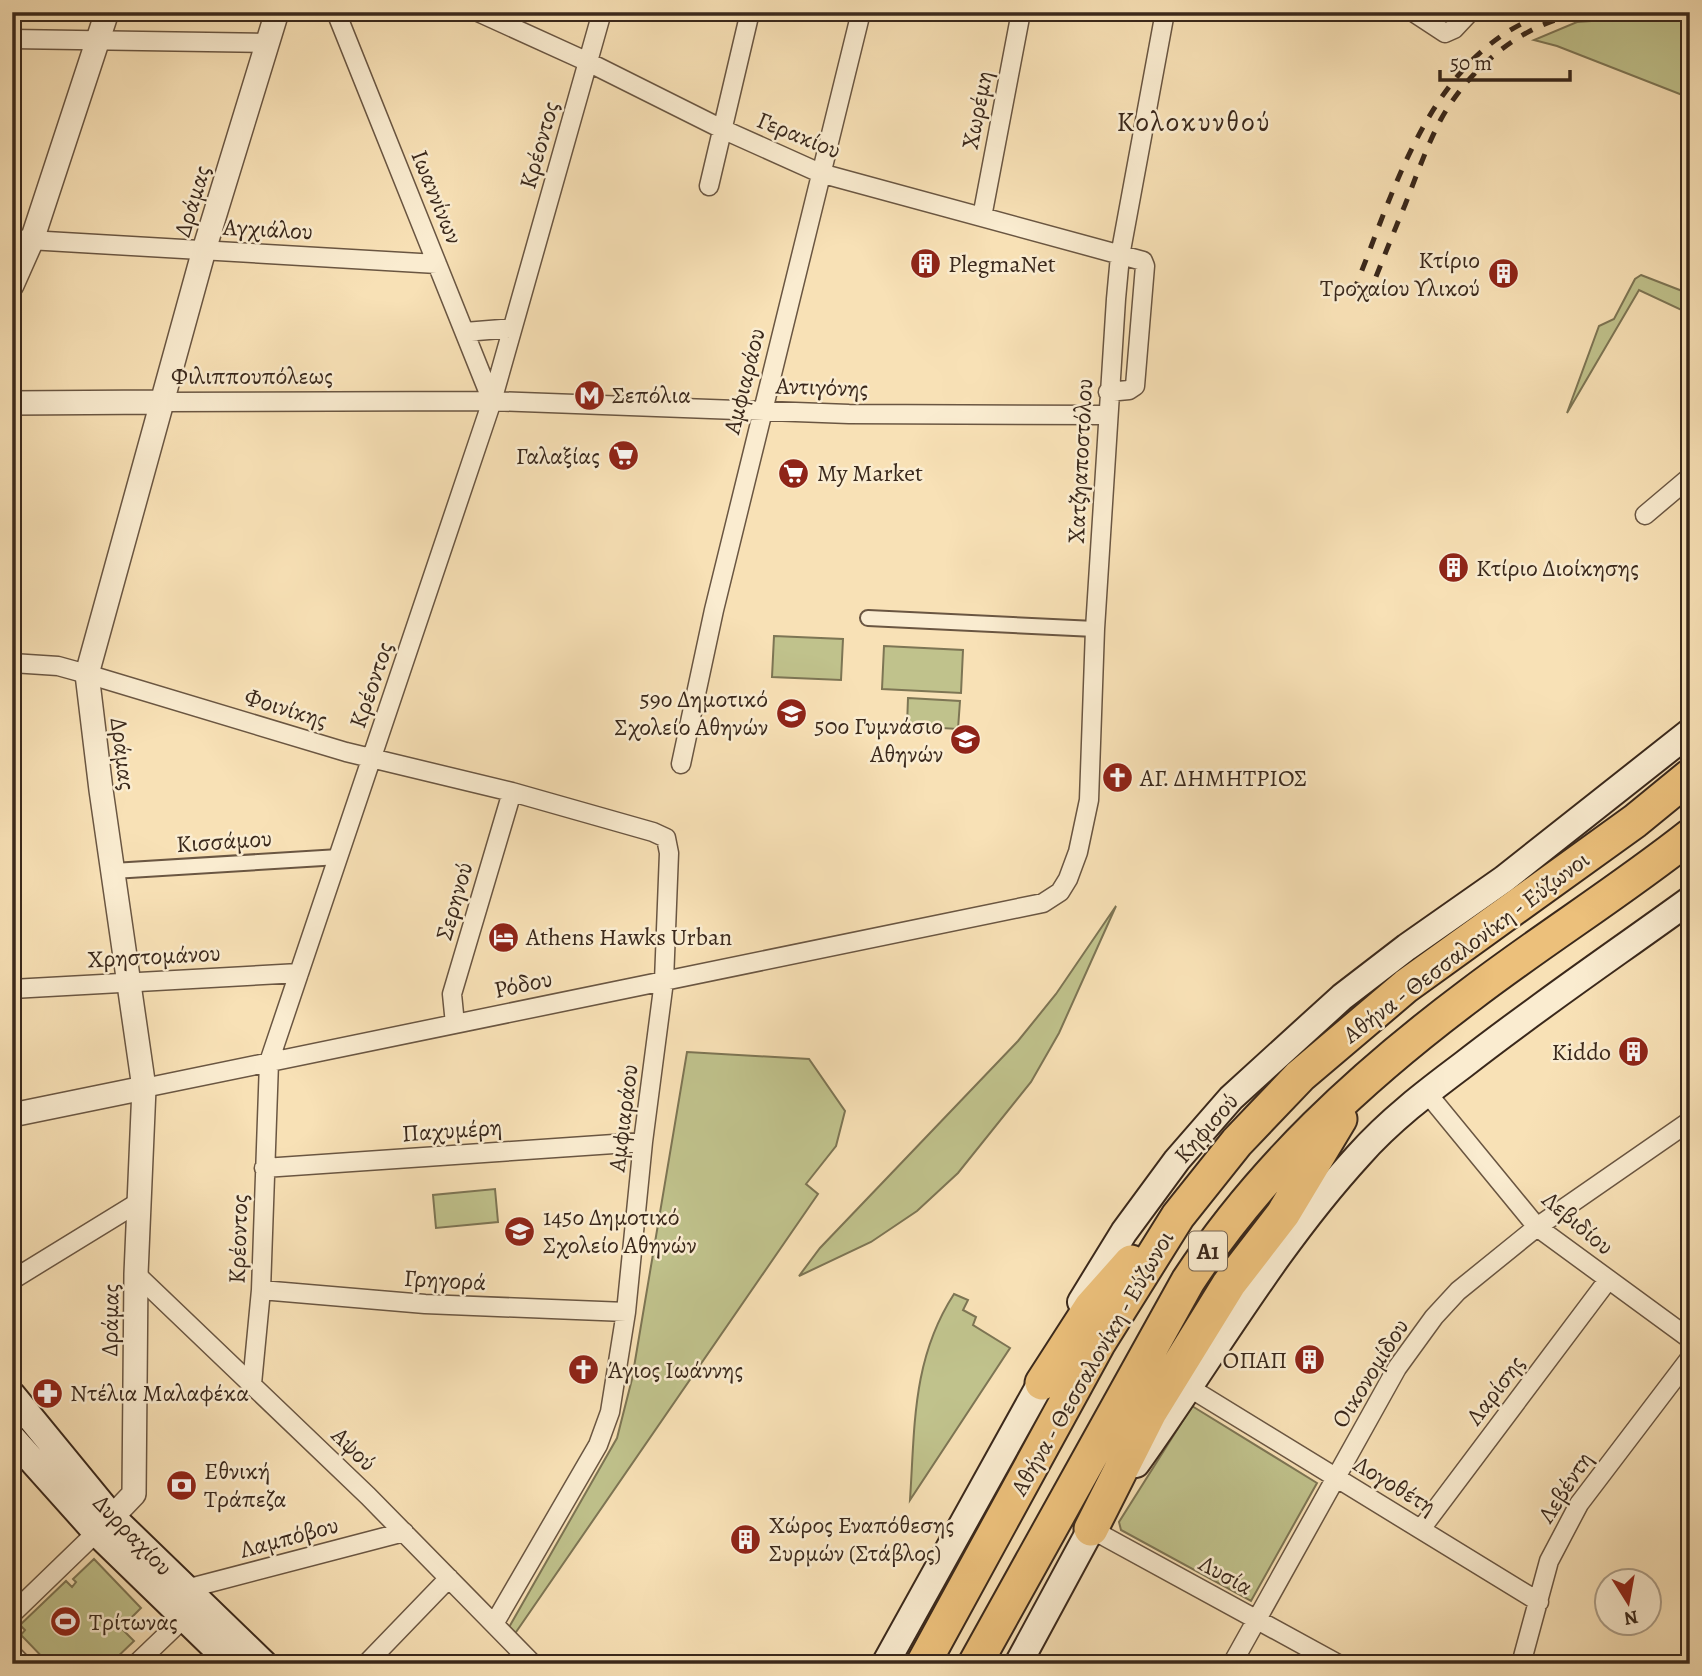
<svg xmlns="http://www.w3.org/2000/svg" width="1702" height="1676" font-family="Alegreya,serif">
<rect width="100%" height="100%" fill="#f8e1b6"/>
<filter id="stains"><feTurbulence type="fractalNoise" baseFrequency=".00286" numOctaves="4"/><feColorMatrix values="0 0 0 0 .2 0 0 0 0 .09 0 0 0 0 .02 0 0 0 .5 -.17"/></filter>
<radialGradient id="worn" r=".72"><stop offset=".6" stop-color="#630" stop-opacity="0"/><stop offset="1" stop-color="#630" stop-opacity=".3"/></radialGradient>
<path fill="#c0c28c" stroke="#7d7554" stroke-width="2" d="M1621,19L1690,21V98L1557,46L1534,40L1577,22Z
M1641,275L1690,294V314L1639,290L1567,413L1599,326L1614,319L1635,279Z
M774,636L843,639L841,680L772,677Z
M884,646L963,650L961,693L882,689Z
M908,698L960,701L958,729L907,726Z
M1116,906L1059,1033L1031,1082L958,1173L917,1211L871,1242L799,1276L820,1248L1018,1041L1056,994Z
M687,1052L809,1059L845,1111L836,1146L806,1184L818,1194L514,1635L508,1629L617,1438L632,1379Z
M495,1189L498,1222L436,1228L433,1195Z
M954,1294L968,1300L963,1310L976,1317L973,1325L1010,1348L910,1500C915,1425 912,1359 954,1294Z
M1192,1406L1317,1483L1251,1601L1121,1530L1119,1522Z
M94,1559L141,1608L121,1628L134,1641L110,1664H49L21,1635L25,1630L20,1625L66,1581L72,1587L76,1582L73,1579Z"/>
<g fill="none" stroke-linecap="round" stroke-linejoin="round">
<defs>
<path id="pedestrian" d="M868,618L1095,629
M113,871L339,857"/>
<path id="minor" d="M336,12L492,401
M478,12L588,62L722,129L820,173L1143,261L1145,266L1135,386L1129,390L1108,392
M1413,12L1445,33L1454,29L1470,12
M12,39L268,43
M709,186L750,12
M982,217L1021,12
M12,239L437,264
M465,332L512,328
M162,402L492,401L849,414L1107,415
M1645,515L1690,477
M12,663L58,666L87,674L346,752L512,792L653,832L666,838L669,853L664,981L643,1142L626,1312L610,1412L598,1445L494,1624
M681,764L714,610L861,12
M12,989L299,973
M455,1024L452,994L512,792
M144,1088L1043,903L1060,892L1068,879L1078,852L1089,800L1095,629L1116,299L1120,256L1165,12
M1427,1093L1537,1227L1690,1339
M264,1168L643,1142
M136,1274L368,1496L533,1664
M12,1280L139,1202
M261,1290L425,1304L626,1312
M252,1384L261,1290L269,1062L492,401L602,12
M1190,1388L1539,1602
M1091,1529L1338,1664
M1421,1529L1608,1280
M186,1589L404,1532
M12,1614L103,1526
M12,1654L22,1664
M136,1664L184,1618
M366,1664L449,1578
M1232,1664L1397,1368L1434,1317L1458,1291L1537,1227L1690,1121
M1521,1664L1549,1561L1579,1504L1690,1358"/>
<path id="tertiary" d="M12,285L32,240L107,12
M12,403L162,402
M12,1115L144,1088
M112,1517L134,1494L136,1274L144,1088L101,790L87,674L204,250L277,12"/>
<path id="secondary" d="M1081,1302L1124,1232L1177,1160L1231,1098L1342,997L1407,947L1504,879L1690,732
M12,1395L112,1517L264,1664
M12,1438L97,1533L232,1664
M1136,1464C1210,1361 1273,1249 1359,1155C1389,1121 1427,1092 1463,1065C1537,1007 1614,955 1690,900
M885,1664L1051,1365
M1018,1664L1091,1529L1102,1513"/>
<path id="motorway" d="M1042,1383L1091,1307L1131,1262
M1091,1529L1150,1412L1229,1284L1283,1214L1340,1119
M923,1664L1098,1344L1178,1216L1237,1142L1300,1076L1406,986L1635,821L1690,776
M975,1664L1188,1281C1262,1168 1362,1076 1470,995C1542,940 1619,892 1690,836"/>
</defs>
<use href="#pedestrian" stroke="#6a5642" stroke-width="18"/>
<use href="#minor" stroke="#6a5642" stroke-width="21"/>
<use href="#tertiary" stroke="#6a5642" stroke-width="26"/>
<use href="#secondary" stroke="#3a281b" stroke-width="30"/>
<use href="#motorway" stroke="#3a281b" stroke-width="37"/>
<use href="#pedestrian" stroke="#faecd0" stroke-width="14"/>
<use href="#minor" stroke="#faecd0" stroke-width="18"/>
<use href="#tertiary" stroke="#faecd0" stroke-width="23"/>
<use href="#secondary" stroke="#faecd0" stroke-width="26"/>
<use href="#motorway" stroke="#ecc07b" stroke-width="33"/>
<path stroke="#3a281b" stroke-width="5" stroke-dasharray="12 12" stroke-linecap="butt" d="M1353,293C1395,190 1431,49 1551,12
M1367,299C1380,267 1392,236 1405,205C1416,177 1426,148 1440,121C1470,66 1527,19 1590,12"/>
</g>
<defs>
<symbol id="building-disc" viewBox="-11 -11 22 22"><circle r="9.5" fill="#8f2418" stroke="#faecd0"/><path d="M-4-6H4V6H1V3H-1V6H-4ZM-2.5-4.3h1.7v1.8h-1.7ZM.8-4.3h1.7v1.8H.8ZM-2.5-1h1.7V.8h-1.7ZM.8-1h1.7V.8H.8Z" fill="#fff"/></symbol>
<symbol id="metro-disc" viewBox="-11 -11 22 22"><circle r="9.5" fill="#8f2418" stroke="#faecd0"/><path d="M-5.5 5V-5H-3L0 0L3-5H5.5V5H3V-.5L0 4L-3-.5V5Z" fill="#fff"/></symbol>
<symbol id="supermarket-disc" viewBox="-11 -11 22 22"><circle r="9.5" fill="#8f2418" stroke="#faecd0"/><path d="M-6-5.5h2.5l.6 2H6L4.5 2H-2.5L-4.4-4H-6ZM-1.5 3.2a1.3 1.3 0 1 0 .1 0ZM3 3.2a1.3 1.3 0 1 0 .1 0Z" fill="#fff"/></symbol>
<symbol id="school-disc" viewBox="-11 -11 22 22"><circle r="9.5" fill="#8f2418" stroke="#faecd0"/><path d="M0-5L7-2L0 1L-7-2ZM-4 1L0 2.5L4 1V4Q0 6-4 4Z" fill="#fff"/></symbol>
<symbol id="church-disc" viewBox="-11 -11 22 22"><circle r="9.5" fill="#8f2418" stroke="#faecd0"/><path d="M-1.2-6h2.4v3.5h3.3v2.4h-3.3V6h-2.4V-.1h-3.3v-2.4h3.3Z" fill="#fff"/></symbol>
<symbol id="hotel-disc" viewBox="-11 -11 22 22"><circle r="9.5" fill="#8f2418" stroke="#faecd0"/><path d="M-6-4.5h1.5V1H6V5H4.5V3h-9V5H-6ZM-4 0a1.8 1.8 0 1 1 3.6 0ZM.5 0V-2.5h3Q6-2.5 6 0Z" fill="#fff"/></symbol>
<symbol id="pharmacy-disc" viewBox="-11 -11 22 22"><circle r="9.5" fill="#8f2418" stroke="#faecd0"/><path d="M-2-6h4v4h4v4h-4v4h-4v-4h-4v-4h4Z" fill="#fff"/></symbol>
<symbol id="bank-disc" viewBox="-11 -11 22 22"><circle r="9.5" fill="#8f2418" stroke="#faecd0"/><path d="M-6-4H6V4H-6ZM0-2.3a2.3 2.3 0 1 0 0 4.6a2.3 2.3 0 1 0 0-4.6Z" fill="#fff"/></symbol>
<symbol id="stadium-disc" viewBox="-11 -11 22 22"><circle r="9.5" fill="#8f2418" stroke="#faecd0"/><path d="M0-5a6.5 5 0 1 0 0 10a6.5 5 0 1 0 0-10ZM-3.5-1.8h7v3.6h-7Z" fill="#fff"/></symbol>
</defs>
<g fill-rule="evenodd">
<use href="#building-disc" x="908" y="246" width="35" height="35"/>
<use href="#building-disc" x="1486" y="256" width="35" height="35"/>
<use href="#metro-disc" x="572" y="378" width="35" height="35"/>
<use href="#supermarket-disc" x="606" y="438" width="35" height="35"/>
<use href="#supermarket-disc" x="776" y="456" width="35" height="35"/>
<use href="#building-disc" x="1436" y="550" width="35" height="35"/>
<use href="#school-disc" x="774" y="696" width="35" height="35"/>
<use href="#school-disc" x="948" y="722" width="35" height="35"/>
<use href="#church-disc" x="1100" y="760" width="35" height="35"/>
<use href="#hotel-disc" x="486" y="920" width="35" height="35"/>
<use href="#building-disc" x="1616" y="1034" width="35" height="35"/>
<use href="#school-disc" x="502" y="1214" width="35" height="35"/>
<use href="#building-disc" x="1292" y="1342" width="35" height="35"/>
<use href="#church-disc" x="566" y="1352" width="35" height="35"/>
<use href="#pharmacy-disc" x="30" y="1376" width="35" height="35"/>
<use href="#bank-disc" x="164" y="1468" width="35" height="35"/>
<use href="#building-disc" x="728" y="1522" width="35" height="35"/>
<use href="#stadium-disc" x="48" y="1604" width="35" height="35"/>
</g>
<g text-anchor="middle" stroke-width="5" stroke-linejoin="round" paint-order="stroke">
<rect fill="#faecd0" stroke="#746351" stroke-width="2" x="1189" y="1231.5" width="38" height="39" rx="5"/>
<g font-size="23" font-weight="bold" fill="#3a281b">
<text x="1208" y="1259">Α1</text>
</g>
<g font-size="24" fill="#3a281b" stroke="#faecd0">
<text transform="translate(977 110) rotate(-79)" y="8">Χωρέμη</text>
<text transform="translate(799 135) rotate(22)" y="8">Γερακίου</text>
<text transform="translate(539 145) rotate(-74)" y="8">Κρέοντος</text>
<text transform="translate(437 197) rotate(68)" y="8">Ιωαννίνων</text>
<text transform="translate(192 201) rotate(-73)" y="8">Δράμας</text>
<text transform="translate(268 229) rotate(3)" y="8">Αγχιάλου</text>
<text x="252" y="384">Φιλιππουπόλεως</text>
<text transform="translate(744 381) rotate(-76)" y="8">Αμφιαράου</text>
<text transform="translate(822 387) rotate(2)" y="8">Αντιγόνης</text>
<text transform="translate(1080 461) rotate(-87)" y="8">Χατζηαποστόλου</text>
<text transform="translate(371 685) rotate(-71)" y="8">Κρέοντος</text>
<text transform="translate(286 708) rotate(17)" y="8">Φοινίκης</text>
<text transform="translate(123 754) rotate(83)" y="8">Δράμας</text>
<text transform="translate(224 841) rotate(-4)" y="8">Κισσάμου</text>
<text transform="translate(454 901) rotate(-74)" y="8">Σερηνού</text>
<text transform="translate(1466 947) rotate(-37)" y="8">Αθήνα - Θεσσαλονίκη - Εύζωνοι</text>
<text transform="translate(154 956) rotate(-3)" y="8">Χρηστομάνου</text>
<text transform="translate(523 984) rotate(-12)" y="8">Ρόδου</text>
<text transform="translate(623 1118) rotate(-83)" y="8">Αμφιαράου</text>
<text transform="translate(1206 1128) rotate(-49)" y="8">Κηφισού</text>
<text transform="translate(452 1130) rotate(-4)" y="8">Παχυμέρη</text>
<text transform="translate(1578 1223) rotate(40)" y="8">Λεβιδίου</text>
<text transform="translate(238 1239) rotate(-88)" y="8">Κρέοντος</text>
<text transform="translate(445 1280) rotate(3)" y="8">Γρηγορά</text>
<text transform="translate(110 1320) rotate(-89)" y="8">Δράμας</text>
<text transform="translate(1092 1363) rotate(-60)" y="8">Αθήνα - Θεσσαλονίκη - Εύζωνοι</text>
<text transform="translate(1370 1373) rotate(-58)" y="8">Οικονομίδου</text>
<text transform="translate(1495 1390) rotate(-53)" y="8">Λαρίσης</text>
<text transform="translate(354 1449) rotate(44)" y="8">Αψού</text>
<text transform="translate(1395 1485) rotate(31)" y="8">Λογοθέτη</text>
<text transform="translate(1565 1487) rotate(-57)" y="8">Λεβέντη</text>
<text transform="translate(133 1535) rotate(46)" y="8">Δυρραχίου</text>
<text transform="translate(289 1537) rotate(-15)" y="8">Λαμπόβου</text>
<text transform="translate(1226 1575) rotate(29)" y="8">Λυσία</text>
</g>
<g font-size="24" fill="#3a281b" stroke="#faecd0" text-anchor="start">
<text x="1480" y="268" text-anchor="end">Κτίριο<tspan x="1480" dy="28">Τροχαίου Υλικού</tspan></text>
<text x="948" y="272">PlegmaNet</text>
<text x="612" y="403">Σεπόλια</text>
<text x="600" y="464" text-anchor="end">Γαλαξίας</text>
<text x="817" y="481">My Market</text>
<text x="1476" y="576">Κτίριο Διοίκησης</text>
<text x="768" y="707" text-anchor="end">59ο Δημοτικό<tspan x="768" dy="28">Σχολείο Αθηνών</tspan></text>
<text x="943" y="734" text-anchor="end">50ο Γυμνάσιο<tspan x="943" dy="28">Αθηνών</tspan></text>
<text x="1140" y="786">ΑΓ. ΔΗΜΗΤΡΙΟΣ</text>
<text x="526" y="945">Athens Hawks Urban</text>
<text x="1611" y="1060" text-anchor="end">Kiddo</text>
<text x="543" y="1225">145ο Δημοτικό<tspan x="543" dy="28">Σχολείο Αθηνών</tspan></text>
<text x="1287" y="1368" text-anchor="end">ΟΠΑΠ</text>
<text x="607" y="1378">Άγιος Ιωάννης</text>
<text x="70" y="1401">Ντέλια Μαλαφέκα</text>
<text x="204" y="1479">Εθνική<tspan x="204" dy="28">Τράπεζα</tspan></text>
<text x="769" y="1533">Χώρος Εναπόθεσης<tspan x="769" dy="28">Συρμών (Στάβλος)</tspan></text>
<text x="89" y="1630">Τρίτωνας</text>
</g>
<g font-size="28" letter-spacing="2" fill="#3a281b" stroke="#faecd0">
<text x="1194" y="131">Κολοκυνθού</text>
</g>
</g>
<rect width="1702" height="1676" fill="none" stroke="#f8e1b6" stroke-width="42"/>
<rect x="14" y="14" width="1674" height="1648" fill="none" stroke="#3a281b" stroke-width="3.5"/>
<rect x="21" y="21" width="1660" height="1634" fill="none" stroke="#3a281b" stroke-width="2"/>
<g transform="translate(1628 1602) rotate(169)"><circle r="33" fill="#faecd0" stroke="#ad9e88" stroke-width="2"/>
<path d="M0-5L12 26L0 18L-12 26Z" fill="#8f2418"/>
<text y="-10" font-size="19" font-weight="bold" text-anchor="middle" fill="#3a281b">N</text>
</g>
<path d="M1440 70v10h130v-10" fill="none" stroke="#3a281b" stroke-width="3.5"/>
<text x="1450" y="70" font-size="21" fill="#3a281b" stroke="#faecd0" stroke-width="5" paint-order="stroke">50 m</text>
<rect width="100%" height="100%" filter="url(#stains)"/>
<rect width="100%" height="100%" fill="url(#worn)"/>
</svg>
